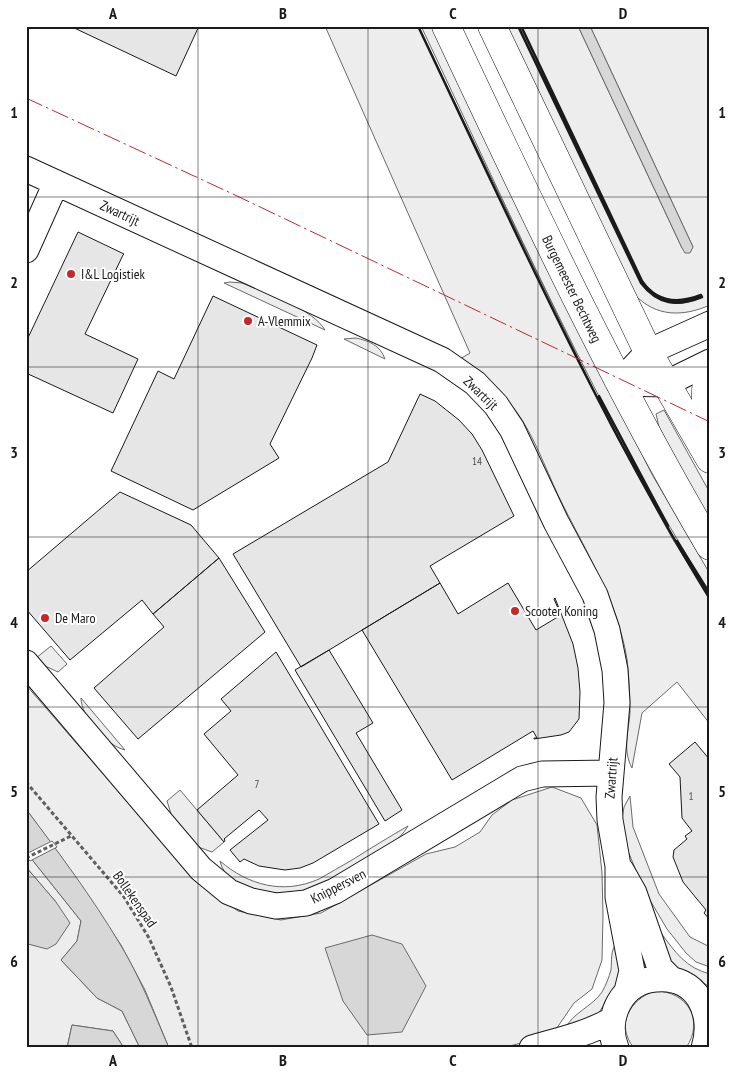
<svg xmlns="http://www.w3.org/2000/svg" width="736" height="1074" font-family="'PT Sans Narrow',sans-serif">
<rect width="100%" height="100%" fill="#fff"/>
<path fill="#ededed" stroke="#6a6a6a" d="M325,26H418L611,426L672,538L710,599V724L677,682L642,713L632,768C622,750 629,730 630,712C630,694 629,676 627,659C617,599 584,549 558,495C545,467 534,436 516,411C501,390 479,375 460,359L470,353Z
M421,26H433L596,365L653,476L710,574V594C598,413 512,218 421,26Z
M505,26H518L641,283C656,303 679,309 702,297L701,295C678,304 657,303 642,281L521,26H578L682,248L693,247L590,26H710V305C683,317 656,317 635,295Z
M230,282L242,283C265,292 313,309 325,330L224,283Z
M356,338C369,341 380,345 385,359L344,339Z
M664,410L710,493V524L659,427L656,414Z
M51,646L67,664L58,672L43,665L36,658Z
M26,685L195,880L238,911L281,920L321,913L426,854L455,847L480,832L492,815L512,800L552,787L581,798L597,825L602,873L603,915L602,960L592,989L574,1003L552,1035L502,1048H169L145,990L121,945L61,857L26,809Z
M81,698L125,750C107,746 81,717 81,698Z
M180,790L224,842L212,852L201,848L196,845L172,817L167,801Z
M630,796L633,827L659,894L690,937L710,947V967L696,962L686,953L667,929L644,890L628,851L622,819L624,807Z
M408,826C399,842 384,848 370,857C341,875 307,899 271,893C264,892 256,889 249,887C235,884 223,875 220,861C248,885 283,895 319,879C330,873 341,866 352,860C371,848 389,837 408,826Z
M26,852L81,921L77,941L61,960L97,998L122,1011L140,1048H124L113,1031L72,1025L67,1048H29L26,1041V941L28,944L56,902L26,867Z
M661,933C675,952 686,968 710,974V987L670,963Z
M617,943L621,977L611,993L597,1016L566,1028C571,1014 593,1006 602,992C606,985 609,977 611,970C612,961 610,950 617,943Z
M655,991C687,991 705,1020 686,1048H634C615,1025 630,999 655,991Z"/>
<path fill="#d7d7d7" stroke="#6a6a6a" d="M578,26H590L693,247L690,253H685L682,248Z
M26,809C59,853 92,897 120,944C140,977 154,1013 169,1048H140L122,1011L97,998L61,960L77,941L81,921L26,852Z
M26,867L56,902L70,923L56,944L47,949L28,944L26,941Z
M372,935L402,944L426,986L402,1032L367,1035L343,1001L325,948Z
M72,1025L113,1031L124,1048H67Z"/>
<path fill="#fff" stroke="#6a6a6a" d="M52,841L57,847L30,861L26,856V854Z"/>
<path fill="#e6e6e6" stroke="#1a1a1a" d="M70,26H199L176,76Z
M78,232L124,254L123,255L85,334L138,359L113,413L26,373V342Z
M213,296L317,345L312,358L270,444L279,458L193,510L111,471L158,371L174,379Z
M420,394L435,401L459,420L472,434L482,450L514,516L430,566L440,583L301,667L233,554L388,462Z
M120,492L191,525L219,558L153,614L142,600L70,660L26,609V572Z
M219,558L265,632L138,739L94,688L164,627L153,614Z
M440,583L458,614L508,583L536,630L561,615L554,599L555,598L573,644L578,668L580,692L579,719L569,732L561,735L534,739V738H537L533,731L452,780L362,630Z
M329,650L373,723L356,733L402,810L385,821L295,670Z
M276,652L379,824L313,863L300,868L285,870L259,866L244,859L240,862L230,850L268,820L259,810L224,839L225,840L224,842L197,810L238,775L204,734L231,711L221,699Z
M695,742L710,760V920L704,913L706,910L683,882L673,857L674,850L687,839L685,836L692,831L682,818L680,777L669,764Z"/>
<g fill="none" stroke-linecap="round" stroke-linejoin="round">
<defs>
<path id="minor" d="M26,169L442,360L475,383L496,405L512,429L556,522L595,595L607,630L615,670L617,703L609,797L610,820L618,866V897L632,971L627,991
M26,250L56,183
M619,383L648,352L710,324
M619,383L665,384L710,362
M26,663L201,869L229,892L251,901L276,906L306,903L335,891L522,779L542,774L611,773
M621,870L634,893L660,968L672,980
M532,1048C560,1040 587,1034 612,1020
M616,1048C604,1018 622,981 656,979C697,975 715,1013 704,1048"/>
<path id="major" d="M446,26C529,202 611,378 710,546
M492,26L648,352L710,459
M710,375C703,389 706,407 710,421"/>
</defs>
<use href="#minor" stroke="#1a1a1a" stroke-width="27"/>
<use href="#major" stroke="#1a1a1a" stroke-width="29"/>
<path stroke="#5f5f5f" stroke-width="3" stroke-dasharray="4 2.5" stroke-linecap="butt" d="M26,782L124,897L149,938L171,987L192,1048
M26,858L71,836"/>
<use href="#minor" stroke="#fff" stroke-width="25"/>
<use href="#major" stroke="#fff" stroke-width="28"/>
<path stroke="#1a1a1a" stroke-width="2.5" d="M418,26C510,220 598,417 710,599
M518,26L641,283C658,305 677,307 702,297L701,295C678,304 657,303 642,281L521,26
M599,396L668,526
M677,541L710,594"/>
<path stroke="#c62828" stroke-width="1" stroke-dasharray="18 4 2.5 4" stroke-linecap="butt" d="M26,98L235,195L710,422"/>
</g>
<path fill="none" stroke="#1a1a1a" stroke-width="1" stroke-opacity="0.55" d="M198,26V1048M368,26V1048M538,26V1048M26,197H710M26,367H710M26,537H710M26,707H710M26,877H710"/>
<g fill="#c62828" stroke="#fff" stroke-width="2">
<circle cx="71" cy="274" r="5"/>
<circle cx="248" cy="321" r="5"/>
<circle cx="515" cy="611" r="5"/>
<circle cx="45" cy="618" r="5"/>
</g>
<g text-anchor="middle" stroke-width="4" stroke-linejoin="round" paint-order="stroke">
<g font-size="11" fill="#4d4d4d">
<text x="477" y="465">14</text>
<text x="257" y="788">7</text>
<text x="691" y="800">1</text>
</g>
<g font-size="14" fill="#1a1a1a" stroke="#fff">
<text transform="translate(120 213) rotate(25)" y="5">Zwartrijt</text>
<text transform="translate(572 289) rotate(64)" y="5">Burgemeester Bechtweg</text>
<text transform="translate(481 393) rotate(44)" y="5">Zwartrijt</text>
<text transform="translate(611 778) rotate(-86)" y="5">Zwartrijt</text>
<text transform="translate(338 886) rotate(-27)" y="5">Knippersven</text>
<text transform="translate(135 899) rotate(55)" y="5">Bollekenspad</text>
</g>
<g font-size="14" fill="#1a1a1a" stroke="#fff" text-anchor="start">
<text x="81" y="279">I&amp;L Logistiek</text>
<text x="258" y="326">A-Vlemmix</text>
<text x="525" y="616">Scooter Koning</text>
<text x="55" y="623">De Maro</text>
</g>
</g>
<rect width="736" height="1074" fill="none" stroke="#ffffff" stroke-width="55"/>
<rect x="28" y="28" width="680" height="1018" fill="none" stroke="#1a1a1a" stroke-width="2"/>
<g font-size="16" text-anchor="middle" font-weight="bold" fill="#1a1a1a">
<text x="113" y="19">A</text>
<text x="283" y="19">B</text>
<text x="453" y="19">C</text>
<text x="623" y="19">D</text>
<text x="14" y="118">1</text>
<text x="722" y="118">1</text>
<text x="14" y="288">2</text>
<text x="722" y="288">2</text>
<text x="14" y="458">3</text>
<text x="722" y="458">3</text>
<text x="14" y="628">4</text>
<text x="722" y="628">4</text>
<text x="14" y="797">5</text>
<text x="722" y="797">5</text>
<text x="14" y="967">6</text>
<text x="722" y="967">6</text>
<text x="113" y="1066">A</text>
<text x="283" y="1066">B</text>
<text x="453" y="1066">C</text>
<text x="623" y="1066">D</text>
</g>
</svg>
